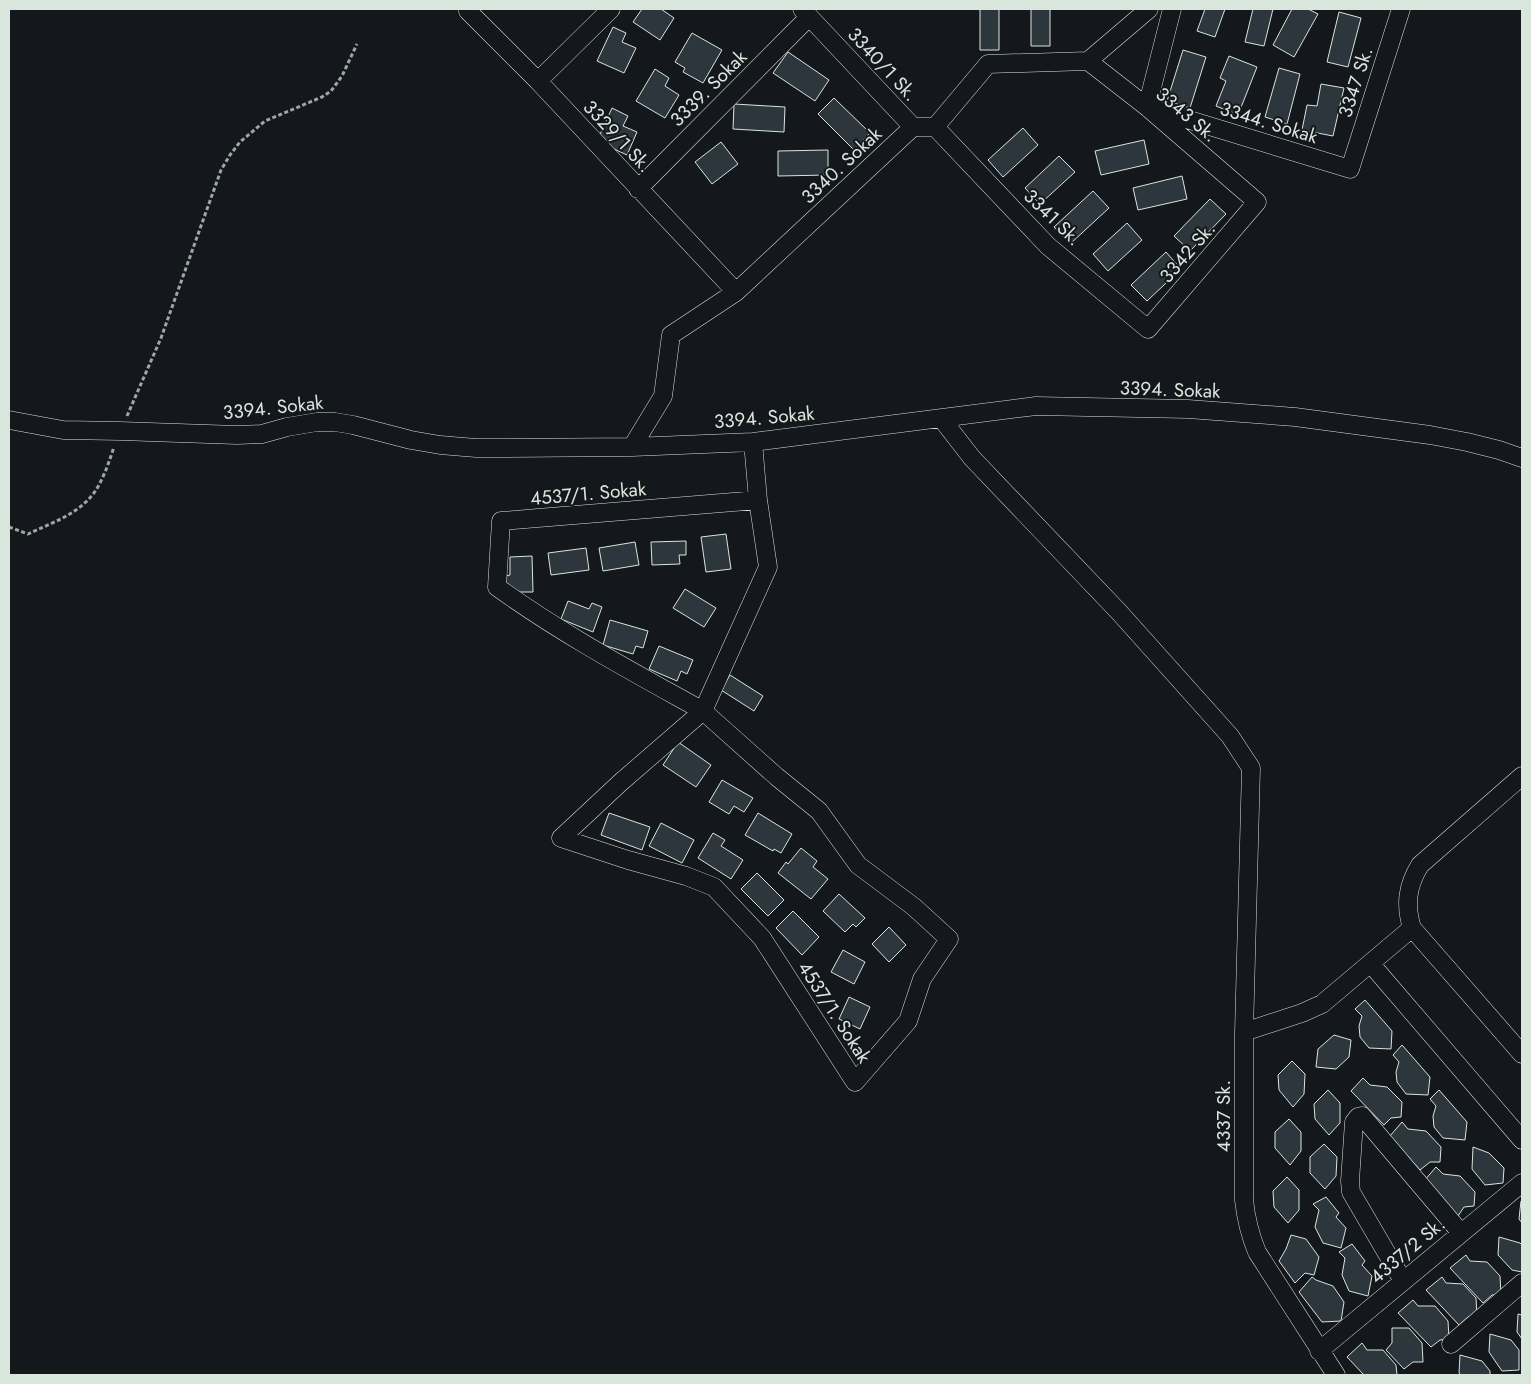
<svg xmlns="http://www.w3.org/2000/svg" width="1531" height="1384" font-family="Jost,sans-serif">
<rect width="100%" height="100%" fill="#14181c"/>
<path fill="#2c363c" stroke="#d8e6dc" d="M642,9H661L674,18L660,40L633,22Z
M980,9H999V50H980Z
M1031,9H1050V46H1031Z
M1205,9H1225L1215,37L1197,31Z
M1253,9H1273L1264,46L1245,42Z
M1292,9H1308L1318,14L1294,57L1273,45Z
M1339,12L1361,18L1348,67L1327,62Z
M613,27L626,33L622,42L636,48L624,73L597,61Z
M692,33L722,50L703,83L683,72L685,68L675,62Z
M1183,50L1206,57L1190,108L1167,101Z
M788,52L829,80L815,101L773,73Z
M1229,56L1257,67L1238,115L1216,106L1226,81L1220,78Z
M1279,68L1300,74L1287,124L1265,117Z
M655,69L669,78L665,86L679,95L665,118L636,101Z
M1321,84L1344,88L1333,136L1302,130L1307,105L1317,106Z
M834,98L870,133L854,150L818,114Z
M734,104L785,107L784,132L733,129Z
M612,108L628,116L623,126L637,132L627,155L597,141Z
M1023,128L1038,145L1003,177L988,160Z
M1144,140L1149,164L1101,175L1095,151Z
M721,142L738,164L712,184L695,162Z
M828,150V175L778,176V151Z
M1059,156L1075,172L1040,204L1025,188Z
M1182,176L1187,199L1138,210L1133,188Z
M1093,191L1109,208L1070,244L1054,227Z
M1210,199L1226,214L1190,251L1174,236Z
M1127,223L1142,240L1108,271L1093,254Z
M1166,252L1181,269L1147,301L1131,285Z
M726,534L731,569L706,572L701,537Z
M686,541V555H679L680,564L652,565L651,542Z
M635,542L639,565L603,571L599,548Z
M586,548L589,570L551,575L548,553Z
M532,556L533,592H506V576L510,575V557Z
M685,589L716,608L704,627L673,608Z
M568,601L589,609L592,603L602,607L593,632L561,619Z
M610,620L648,631L643,648L636,646L633,654L603,645Z
M659,646L693,660L687,674L681,671L677,681L649,669Z
M730,675L763,696L754,711L721,690Z
M678,742L711,765L696,787L663,765Z
M722,780L753,798L744,812L734,806L729,814L709,802Z
M609,813L650,827L642,850L601,835Z
M758,813L792,834L781,853L774,849L773,851L745,835Z
M661,823L694,840L682,863L649,846Z
M713,833L725,840L721,846L743,860L731,879L698,858Z
M801,848L817,861L813,867L828,879L811,899L778,873L786,862L788,864Z
M757,873L784,900L768,916L741,889Z
M839,894L865,918L856,927L853,924L845,932L823,911Z
M793,911L819,937L802,955L776,928Z
M889,927L906,945L889,962L872,944Z
M843,950L865,962L854,984L831,972Z
M849,997L870,1007L860,1029L839,1019Z
M1365,1000L1392,1031L1391,1049L1369,1048L1360,1037L1359,1026L1362,1016L1355,1009Z
M1334,1035L1351,1040L1349,1057L1336,1069L1316,1067L1318,1049Z
M1402,1045L1430,1077L1428,1095L1406,1094L1397,1082L1396,1072L1399,1062L1393,1055Z
M1292,1061L1305,1074L1304,1094L1293,1107L1279,1090L1278,1075Z
M1363,1078L1370,1085L1387,1087L1402,1102L1401,1117L1391,1118L1384,1125L1351,1091Z
M1328,1090L1340,1103V1123L1329,1135L1315,1119L1314,1104Z
M1439,1090L1467,1122L1465,1140L1443,1138L1434,1127L1433,1116L1436,1106L1430,1099Z
M1289,1119L1301,1132V1151L1290,1165L1275,1148V1132Z
M1402,1122L1408,1129L1426,1131L1441,1147L1440,1162H1430L1420,1170L1390,1136Z
M1324,1144L1337,1157L1336,1176L1325,1189L1310,1173V1157Z
M1473,1147L1489,1153L1504,1168L1503,1183L1485,1185L1472,1169Z
M1436,1167L1443,1174L1460,1176L1475,1192L1474,1206L1464,1207L1458,1216L1424,1181Z
M1287,1177L1299,1190V1210L1288,1223L1274,1207L1273,1191Z
M1326,1197L1339,1213L1336,1217L1346,1228L1341,1248L1323,1243L1315,1227L1319,1210L1313,1204Z
M1521,1201L1522,1202V1223L1519,1219Z
M1291,1235L1306,1239L1319,1257L1314,1275L1305,1273L1295,1283L1279,1261L1286,1249Z
M1499,1237L1520,1243L1522,1245V1272L1512,1270L1498,1255Z
M1352,1244L1365,1261L1362,1265L1372,1276L1368,1296L1349,1291L1342,1275L1345,1258L1339,1252Z
M1466,1255L1470,1261L1487,1262L1500,1276L1501,1295H1492L1483,1303L1450,1268Z
M1312,1277L1316,1280L1333,1286L1344,1302L1341,1321L1322,1322L1299,1292Z
M1442,1277L1446,1283L1463,1284L1476,1298L1477,1317H1468L1459,1325L1426,1290Z
M1413,1300L1418,1306H1435L1448,1321L1449,1339L1440,1340L1431,1347L1398,1313Z
M1518,1314L1522,1315V1339L1517,1332Z
M1392,1328H1409L1422,1343L1423,1362H1413L1404,1369L1386,1350L1392,1343Z
M1490,1334L1511,1340L1519,1350V1370L1502,1371L1489,1352Z
M1362,1343L1367,1350H1383L1396,1365L1397,1375H1364L1347,1357Z
M1460,1355L1482,1361L1490,1371V1375H1461L1459,1373Z"/>
<g fill="none" stroke-linecap="round" stroke-linejoin="round">
<defs>
<path id="minor" d="M471,9L468,11L538,81L736,292
M802,9L913,127
M1172,9L1147,107L1350,169L1401,9
M538,81L611,9
M935,127L1048,246L1148,329L1257,202L1147,107L1088,61
M638,189L809,17
M941,418L972,458L1119,612L1230,736L1251,768L1244,1032
M9,420L63,430L120,431L237,435L262,434L287,427L317,422H335L353,425L411,440L440,445L476,448H508L632,447L753,442L1036,406L1188,409L1295,417L1430,435L1467,442L1499,450L1522,458
M753,442L758,500
M632,447L663,396L671,335L736,292L913,127H935L988,64L1088,61L1149,9
M703,711L777,777L819,811L858,865L914,907L949,939L922,979L908,1021L855,1082L762,938L714,887L686,876L628,860L561,838L621,782L703,711L768,567L758,500L501,521L497,587C562,634 633,672 703,711
M1522,776L1420,865C1407,886 1405,905 1412,928L1522,1054
M1371,964L1522,1140
M1403,1281L1351,1192L1350,1181L1354,1122L1358,1117L1362,1116L1461,1233
M1451,1344L1522,1283
M1319,1351L1522,1183
M1336,1375L1257,1252C1250,1235 1246,1219 1244,1200V1032L1302,1013L1322,1004L1412,928"/>
</defs>
<use href="#minor" stroke="#d8e6dc" stroke-width="19"/>
<path stroke="#9da8a2" stroke-width="3" stroke-dasharray="4 2.5" stroke-linecap="butt" d="M127,416L161,338L221,170L230,155L240,142L265,121L322,97L331,91L342,76L357,44
M9,527L28,534C53,522 80,514 96,490C104,477 109,462 114,447"/>
<use href="#minor" stroke="#14181c" stroke-width="18"/>
</g>
<g text-anchor="middle" stroke-width="4" stroke-linejoin="round" paint-order="stroke">
<g font-size="19" fill="#d8e6dc" stroke="#14181c">
<text transform="translate(883 64) rotate(47)" y="7">3340/1 Sk.</text>
<text transform="translate(1355 82) rotate(-72)" y="7">3347 Sk.</text>
<text transform="translate(708 88) rotate(-45)" y="7">3339. Sokak</text>
<text transform="translate(1187 114) rotate(40)" y="7">3343 Sk.</text>
<text transform="translate(1269 122) rotate(17)" y="7">3344. Sokak</text>
<text transform="translate(618 136) rotate(47)" y="7">3329/1 Sk.</text>
<text transform="translate(841 165) rotate(-43)" y="7">3340. Sokak</text>
<text transform="translate(1053 217) rotate(44)" y="7">3341 Sk.</text>
<text transform="translate(1187 252) rotate(-49)" y="7">3342 Sk.</text>
<text transform="translate(1170 389) rotate(2)" y="7">3394. Sokak</text>
<text transform="translate(273 407) rotate(-6)" y="7">3394. Sokak</text>
<text transform="translate(764 417) rotate(-5)" y="7">3394. Sokak</text>
<text transform="translate(588 493) rotate(-5)" y="7">4537/1. Sokak</text>
<text transform="translate(835 1012) rotate(57)" y="7">4537/1. Sokak</text>
<text transform="translate(1223 1116) rotate(-90)" y="7">4337 Sk.</text>
<text transform="translate(1407 1250) rotate(-40)" y="7">4337/2 Sk.</text>
</g>
</g>
<rect width="1531" height="1384" fill="none" stroke="#d8e6dc" stroke-width="20"/>
</svg>
